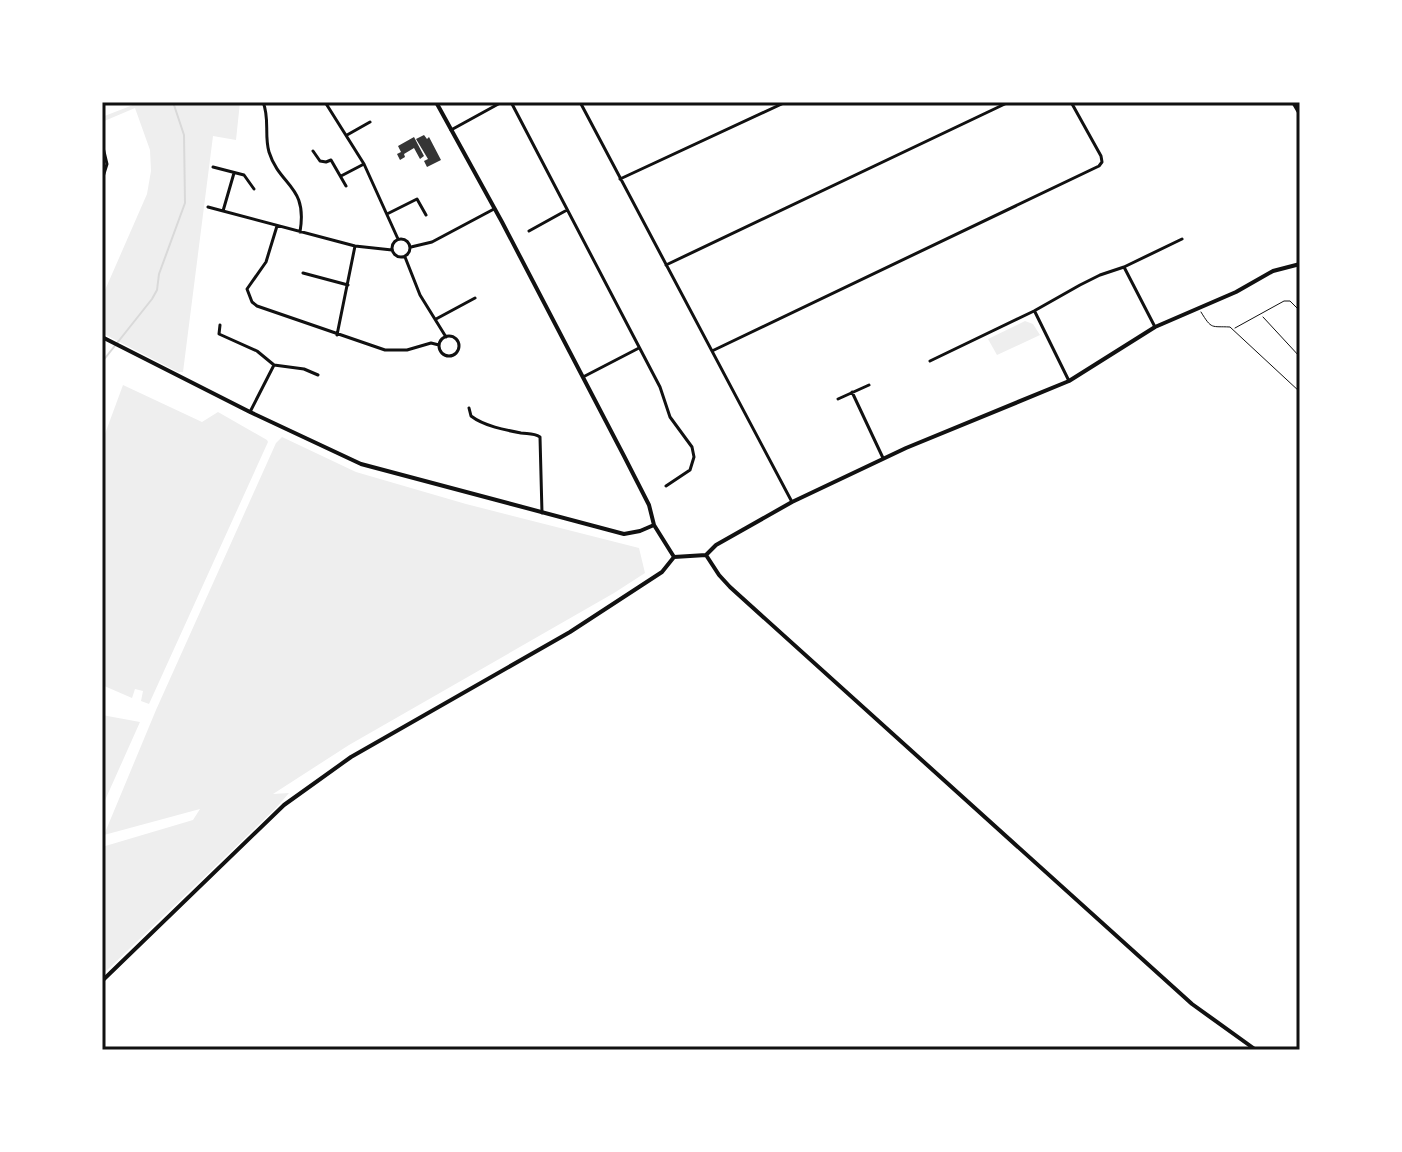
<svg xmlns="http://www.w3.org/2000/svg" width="1402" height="1152" font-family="Arial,sans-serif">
<rect width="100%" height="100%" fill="#fff"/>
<path fill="#eee" d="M132,102H240L236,140L213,136L183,372H178L102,333V297L147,194L151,171L150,150L135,108L102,122V117L133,105Z
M1025,321L1033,324L1040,335L997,355L988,339Z
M123,385L202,422L218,412L267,440L268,442L149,704L141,701L143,691L135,689L132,698L102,685V442Z
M282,437L356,472L466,504L639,548L645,573L614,593L349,745L273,794L289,793L276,808L102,975V847L193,820L200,809L104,835L156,710L276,443Z
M102,715L140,722L102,807Z"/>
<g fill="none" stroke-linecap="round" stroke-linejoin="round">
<path stroke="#d9d9d9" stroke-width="2" d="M102,362L152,299L157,290L159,274L185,203L184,135L173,102"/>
</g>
<path fill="#353535" d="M424,135L427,139L429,137L441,160L427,167L424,161L428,159L416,139Z
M414,137L424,156L420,159L414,148L404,154L405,157L400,160L397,154L401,152L398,146Z"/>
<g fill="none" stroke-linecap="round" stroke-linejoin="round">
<path stroke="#111" stroke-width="1" d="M1201,312C1212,330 1211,326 1230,327L1300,392
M1263,317L1300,357
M1235,328L1284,301H1290L1300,311"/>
<path stroke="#111" stroke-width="3" d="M263,102C270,119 264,135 269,152C280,187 308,185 300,232
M325,102L364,164L398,239
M511,102L660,387L670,417L692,447L694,457L690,470L666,486
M580,102L792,502
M451,130L502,102
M347,135L370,122
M102,143L107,164L102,180
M313,151L320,161L326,162L331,160L346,186
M213,167L244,175L254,189
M341,176L364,164
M620,179L786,102
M208,207L355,246L392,250
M223,211L234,173
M387,214L417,199L426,215
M277,226L266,262L247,289L252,302L257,306L385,350H407L431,343L439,345
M529,231L567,210
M392 248a9 9 0 1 1 18 0a9 9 0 1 1-18 0Z
M411,247L432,242L494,209
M405,257L420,295L446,337
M666,265L1009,102
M1124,267L1155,327
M303,273L348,285
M1035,312L1069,381
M436,319L475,298
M220,325L219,334L257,351L274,365L304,369L318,375
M337,335L355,246
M439 346a10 10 0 1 1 20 0a10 10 0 1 1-20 0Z
M712,351L1099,166L1102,162L1101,156L1071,102
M930,361L1034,311L1080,285L1100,275L1124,267L1182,239
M583,377L639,348
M852,392L883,458
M838,399L869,385
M469,408L471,416C484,426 505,430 521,433C529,434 534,433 540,437L542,513
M250,412L274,365"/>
<path stroke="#111" stroke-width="4" d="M436,102L502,222L624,456L649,505L654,525L674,557
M1293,102L1300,114
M102,337L250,412L361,464L624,534L640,531L654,525
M706,555L719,575L730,587L1192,1004L1256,1050
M674,557L706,555L716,545L792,502L906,448L1069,381L1155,327L1236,292L1273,271L1300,264
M102,981L284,805L351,757L570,632L662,572L674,557"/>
</g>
<rect width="1402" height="1152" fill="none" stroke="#ffffff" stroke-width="208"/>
<rect x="104" y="104" width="1194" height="944" fill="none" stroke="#111" stroke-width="3"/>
</svg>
